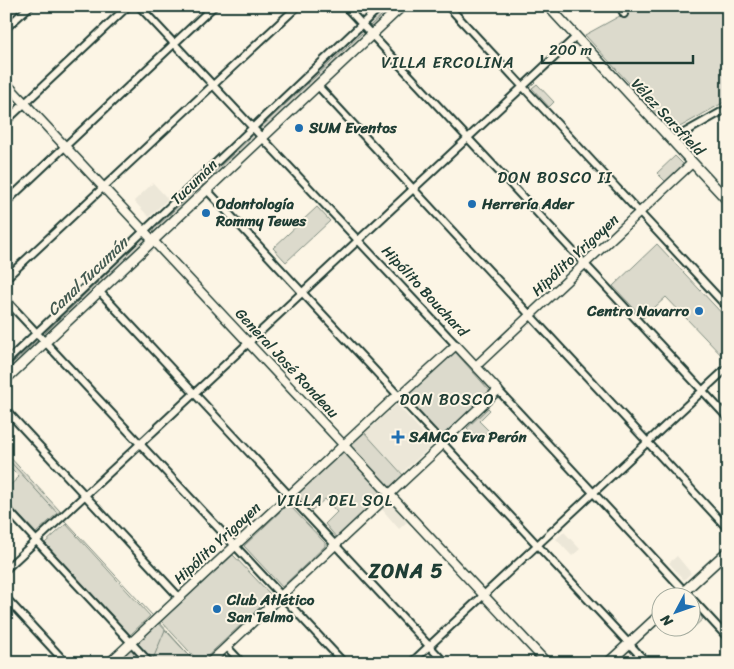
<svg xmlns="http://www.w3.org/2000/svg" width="734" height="669" font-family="Sriracha,sans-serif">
<rect width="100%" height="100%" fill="#fcf5e5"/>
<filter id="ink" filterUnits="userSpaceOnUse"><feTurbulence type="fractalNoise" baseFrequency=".02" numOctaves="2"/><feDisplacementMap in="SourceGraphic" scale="10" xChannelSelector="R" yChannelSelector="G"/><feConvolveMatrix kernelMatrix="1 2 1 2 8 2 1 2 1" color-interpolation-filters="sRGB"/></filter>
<g filter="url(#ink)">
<path fill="#ece7d8" d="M153,183L168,199L149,217L134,201Z
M397,404L430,441V447L402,473L365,433Z
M389,501L407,522L399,529L381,508Z
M564,532L580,549L572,556L556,539Z
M677,556L691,573L684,580L669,563Z"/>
<path fill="#dcdacc" stroke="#7e8c80" d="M385,6H395L374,27H369L368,25L371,20Z
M638,6H728V100L678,128L669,127L585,35Z
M360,30H364L366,32L361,39L264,130L258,129L259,125Z
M537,84L554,102L549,107L532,88Z
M253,132L256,136L254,140L194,197L154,232L151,227Z
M675,156L684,165L666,182L657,173Z
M317,207L330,221L286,262L273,248Z
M142,235L147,236V241L105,279L97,289L46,336L42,334V332Z
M657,244L728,320V356L725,359L666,297L643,318L613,286Z
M35,337H37L40,341L6,374V365Z
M454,352L456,353L490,391L441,437L407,400L406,397Z
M488,408L490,410L479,421L489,431L479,440L467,428Z
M364,432L404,476L391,488L351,446V443Z
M343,449L385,494L337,538L325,524L337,512L325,499L312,510L296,493Z
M6,453L60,511L36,533L6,501V489L19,477L6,464Z
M286,506L291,507L325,543V546L282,587L244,546Z
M66,524L150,616L130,635L45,543Z
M233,555L272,596L200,663L161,621Z
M692,606L703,619L686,634L679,627L692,626Z
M155,619L196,663H109Z"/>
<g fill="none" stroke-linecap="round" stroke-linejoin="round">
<path stroke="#758479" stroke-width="1" d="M370,26L392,6
M260,128L362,33
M679,141L696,131
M153,230L254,134
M45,333L144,237
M6,369L37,341
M6,457L59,515
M65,521L152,615
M159,622L196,663
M153,659L165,630
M204,663L213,654"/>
<defs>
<path id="minor" d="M139,6L456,345
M345,6L728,418
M448,6L728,308
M620,6L624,14
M6,28L30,6
M317,85L728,529
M6,121L128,6
M672,141L682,134L728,108
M206,189L647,663
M6,202L214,6
M6,278L298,6
M99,291L445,663
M6,300L344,663
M6,362L381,6
M498,390L689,596
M6,410L179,597
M6,508L150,663
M6,569L576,37
M6,598L66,663
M692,599L728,638
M227,647L242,663
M411,663L728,367"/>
<path id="tertiary" d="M6,83L547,663
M476,366L692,163
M109,663L393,399L402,394L456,345L498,390L445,440L439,448L209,663"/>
<path id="secondary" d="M548,6L728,201
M6,379L402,6
M679,596L728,551
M608,663L662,613"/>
</defs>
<use href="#minor" stroke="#1f3d34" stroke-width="10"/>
<use href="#tertiary" stroke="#1f3d34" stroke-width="11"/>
<use href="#secondary" stroke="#1f3d34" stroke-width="12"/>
<use href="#minor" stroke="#fcf5e5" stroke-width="6"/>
<use href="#tertiary" stroke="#fcf5e5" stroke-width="8"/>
<use href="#secondary" stroke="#fcf5e5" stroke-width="9"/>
</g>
</g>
<g fill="#1f6fb2" stroke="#fcf5e5" stroke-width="2">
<circle cx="299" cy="128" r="5"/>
<circle cx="472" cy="204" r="5"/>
<circle cx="206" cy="213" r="5"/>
<circle cx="699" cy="311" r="5"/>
<path d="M395.5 429.5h5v5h5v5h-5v5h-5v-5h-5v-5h5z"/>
<circle cx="217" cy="609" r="5"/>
</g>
<g text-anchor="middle" stroke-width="4" stroke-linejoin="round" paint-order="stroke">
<g font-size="15" fill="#1f3d34" stroke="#fcf5e5">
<text transform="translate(668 117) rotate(47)" y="5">Vélez Sarsfield</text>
<text transform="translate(194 182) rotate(-44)" y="5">Tucumán</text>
<text transform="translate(575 255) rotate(-43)" y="5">Hipólito Yrigoyen</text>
<text transform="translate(425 291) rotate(47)" y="5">Hipólito Bouchard</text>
<text transform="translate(287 363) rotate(47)" y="5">General José Rondeau</text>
<text transform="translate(217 543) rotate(-43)" y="5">Hipólito Yrigoyen</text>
</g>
<g font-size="15" font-weight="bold" fill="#1f3d34" stroke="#fcf5e5" text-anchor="start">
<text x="309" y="133">SUM Eventos</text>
<text x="216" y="209">Odontología<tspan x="216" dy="17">Rommy Tewes</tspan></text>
<text x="482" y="209">Herrería Ader</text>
<text x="689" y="316" text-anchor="end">Centro Navarro</text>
<text x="409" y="442">SAMCo Eva Perón</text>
<text x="227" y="605">Club Atlético<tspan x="227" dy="17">San Telmo</tspan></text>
</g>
<g font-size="16" letter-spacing="1" fill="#1f3d34" stroke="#fcf5e5">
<text x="448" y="68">VILLA ERCOLINA</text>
<text x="555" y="183">DON BOSCO II</text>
<text x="447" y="405">DON BOSCO</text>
<text x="335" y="506">VILLA DEL SOL</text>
</g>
<g font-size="16" font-style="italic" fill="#435a51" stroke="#fcf5e5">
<text transform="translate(87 276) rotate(-44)" y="6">Canal Tucumán</text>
</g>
<g font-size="20" font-weight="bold" letter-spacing="1" fill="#1f3d34" stroke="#fcf5e5">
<text x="406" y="578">ZONA 5</text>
</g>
</g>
<rect width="734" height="669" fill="none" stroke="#fcf5e5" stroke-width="25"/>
<rect x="12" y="12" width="709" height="644" fill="none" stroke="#1f3d34" stroke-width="2" filter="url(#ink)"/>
<g transform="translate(676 612) rotate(229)"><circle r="24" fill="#fcf5e5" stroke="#a4ab9e"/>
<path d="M0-4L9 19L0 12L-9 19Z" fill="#1f6fb2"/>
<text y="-8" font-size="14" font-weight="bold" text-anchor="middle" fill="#1f3d34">N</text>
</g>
<path d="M542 55v8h151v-8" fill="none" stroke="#1f3d34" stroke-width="2.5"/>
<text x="549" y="55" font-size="15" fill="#1f3d34" stroke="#fcf5e5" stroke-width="4" paint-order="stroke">200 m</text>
</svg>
